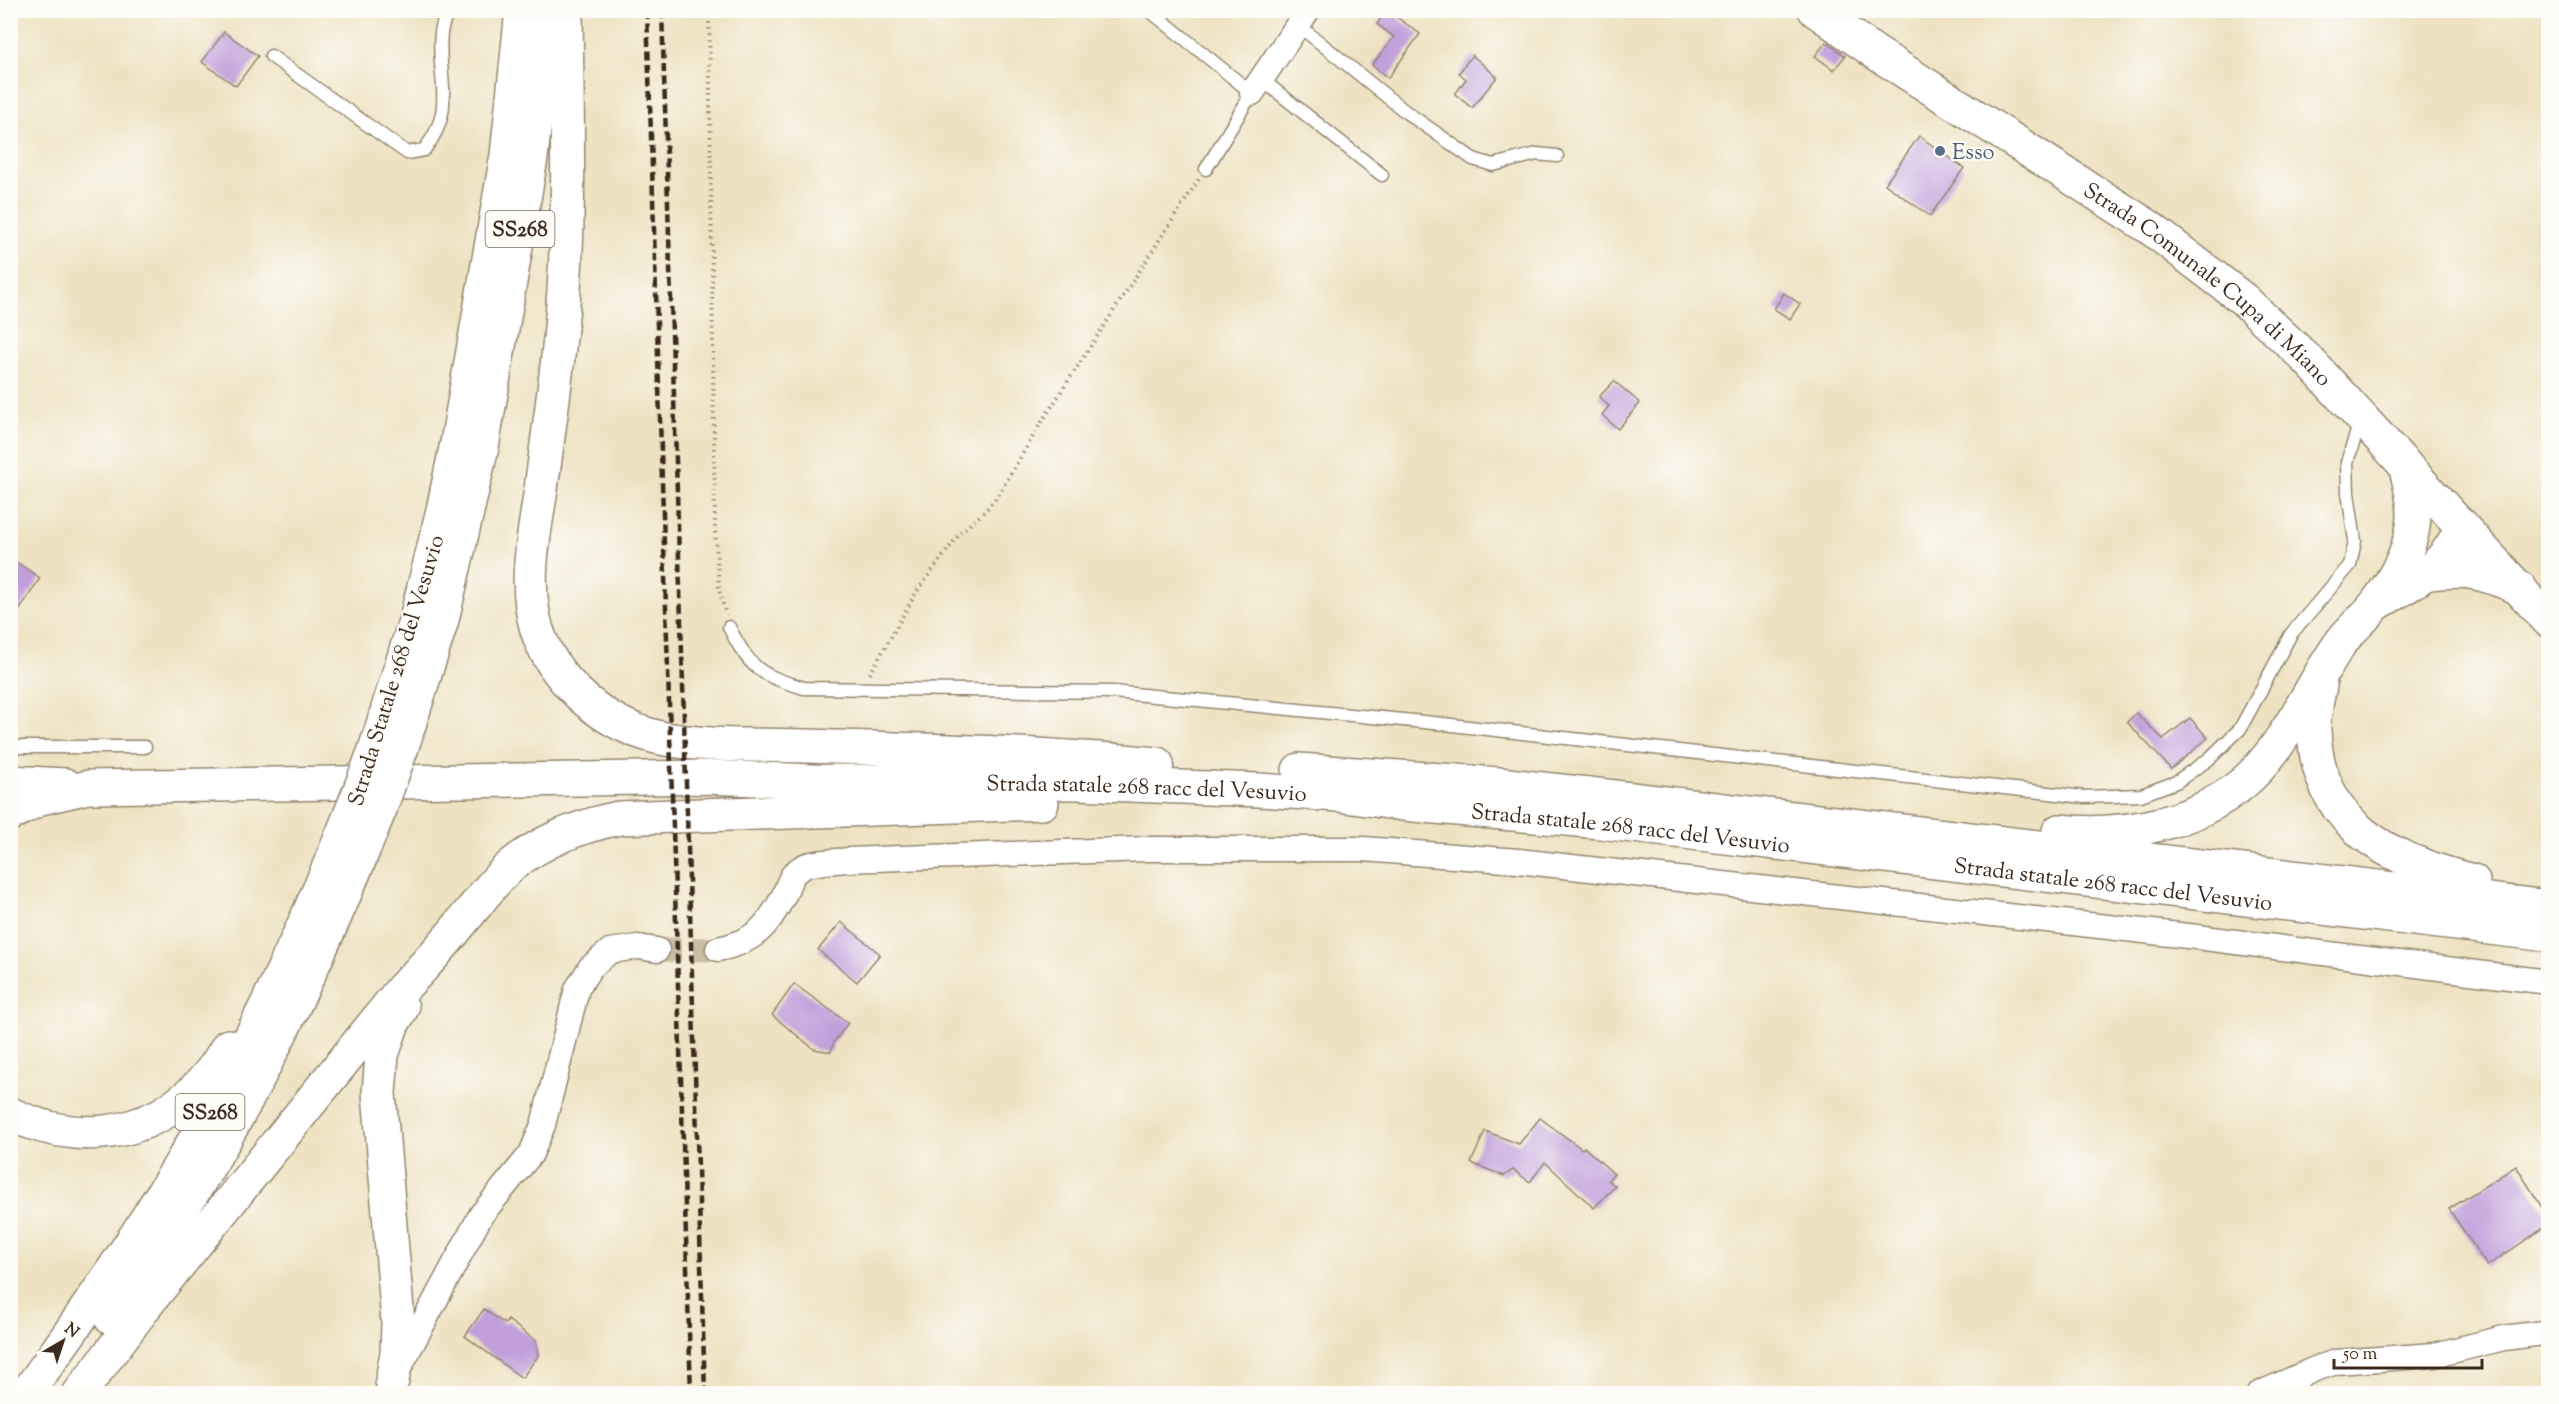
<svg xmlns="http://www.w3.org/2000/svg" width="2559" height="1404" font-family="'Sorts Mill Goudy',serif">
<rect width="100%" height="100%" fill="#fdfcf7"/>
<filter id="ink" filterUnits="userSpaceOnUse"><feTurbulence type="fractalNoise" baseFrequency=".0167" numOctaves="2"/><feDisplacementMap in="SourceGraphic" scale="12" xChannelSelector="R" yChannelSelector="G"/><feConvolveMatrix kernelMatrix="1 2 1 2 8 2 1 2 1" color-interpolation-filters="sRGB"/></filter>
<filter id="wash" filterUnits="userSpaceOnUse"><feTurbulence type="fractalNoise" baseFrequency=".008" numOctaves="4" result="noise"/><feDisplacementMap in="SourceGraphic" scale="24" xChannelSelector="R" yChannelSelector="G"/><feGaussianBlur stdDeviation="1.35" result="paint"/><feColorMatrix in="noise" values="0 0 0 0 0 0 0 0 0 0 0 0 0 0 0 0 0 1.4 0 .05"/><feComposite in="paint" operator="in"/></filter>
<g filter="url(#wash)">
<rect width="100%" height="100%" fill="#eee2c2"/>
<g id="blocks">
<path fill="#c19fdb" d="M1387,10L1420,34L1388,78L1372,65L1394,37L1377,24Z
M224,32L258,56L236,86L202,62Z
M1826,42L1845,56L1834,70L1815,56Z
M1472,55L1497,77L1472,108L1455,94L1466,79L1459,73Z
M1919,136L1964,168L1930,216L1885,184Z
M1784,293L1800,304L1790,319L1774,309Z
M1614,381L1640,403L1618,429L1602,415L1609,406L1599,397Z
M10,558L40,578L10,625Z
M2136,713L2163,739L2190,718L2208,738L2171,769L2127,722Z
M841,922L880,954L857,982L818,950Z
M794,984L848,1023L834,1042L831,1052L814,1049L772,1015Z
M1540,1118L1582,1149L1584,1147L1614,1174L1608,1180L1615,1186L1594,1208L1545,1162L1530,1182L1513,1170L1504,1176L1471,1163L1485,1131L1519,1144Z
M2516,1166L2548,1217V1225L2487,1266L2449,1209Z
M484,1309L505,1324L508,1320L536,1341L538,1356L522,1378L465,1336Z"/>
</g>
</g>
<g filter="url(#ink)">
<use href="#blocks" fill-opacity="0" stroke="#948670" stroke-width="1.5"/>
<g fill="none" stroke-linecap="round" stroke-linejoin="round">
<path stroke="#cabda1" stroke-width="24" stroke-dasharray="24 12" stroke-linecap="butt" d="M657,950L718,949"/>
<defs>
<path id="lane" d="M1149,10L1252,93L1206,169
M1298,25L1406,112L1473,159L1493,165L1537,154L1557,156
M271,56L407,153L424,150C458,108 436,78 441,33C442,26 445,18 447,10
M1261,79L1382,175
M729,627C750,669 760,675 804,688L1113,692L1434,723L2084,797L2141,795L2176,782L2209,759L2240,729L2291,634L2350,565L2355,541L2348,493L2347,462L2360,422
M10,747H145"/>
<path id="street" d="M1252,93L1308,10
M718,949C754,942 768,927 784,895C789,884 790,874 801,868C811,861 834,862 847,860L1146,849H1363L1518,861L2197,937L2548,982
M399,1368L481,1215L531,1154L543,1125L577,989L590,968L610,951L638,947L657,950
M2259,1394L2315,1369L2336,1362L2435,1355L2504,1338L2543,1333L2548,1336"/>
<g id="secondary">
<path id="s1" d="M1815,10L1876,53L2149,227L2243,299L2309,361L2548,620"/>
</g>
<g id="highway">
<path d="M566,10C567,117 571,222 561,328C556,382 548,436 541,489C534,536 523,584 537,630C553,679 598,719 646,734C688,748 761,744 807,746C924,750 1041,753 1157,764"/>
<path d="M2429,573C2470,568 2483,573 2520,588"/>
<path d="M2378,603C2415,581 2446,568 2462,525"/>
<path d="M2320,686C2317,700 2313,716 2314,731C2318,827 2390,860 2473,881"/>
<path d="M402,747L442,620L482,447L531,158L547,10"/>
<path d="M375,750L417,615L443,510L457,443L507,155L522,10"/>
<path d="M1299,770L1499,784L1606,796L2548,907"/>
<path d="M10,782L65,785"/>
<path id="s2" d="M10,814L41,798L88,787L707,777L813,781L1077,783L1259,790L1338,795L1403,804L1600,822L2548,935"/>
<path d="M2059,831C2126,838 2203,823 2253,774C2289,738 2310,687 2339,645C2349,630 2364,619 2375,605C2394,581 2414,545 2414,514C2414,498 2409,481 2405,465"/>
<path d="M10,1114C95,1154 181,1129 228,1046"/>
<path d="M111,1318C163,1242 213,1164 256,1082C302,993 343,902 380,809"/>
<path d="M392,1381L397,1353L398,1322L379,1093L382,1055L392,1025L402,1008"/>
<path d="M26,1394C101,1291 173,1185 232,1073C278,987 317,898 353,808"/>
<path d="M79,1394L150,1300L402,989C425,966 446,942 466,917C481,900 494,880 512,865C543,840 580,826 619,818L1042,803"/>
</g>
</defs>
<use href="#lane" stroke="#948670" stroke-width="15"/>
<use href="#street" stroke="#948670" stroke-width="27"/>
<use href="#secondary" stroke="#948670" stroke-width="36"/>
<use href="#highway" stroke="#948670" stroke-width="36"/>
<path stroke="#948670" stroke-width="4" stroke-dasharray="1.5 4.5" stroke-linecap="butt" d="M709,10L715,527L719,590L726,615
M870,674L917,591L961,532L984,512L997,497L1041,423L1199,179"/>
<use href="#lane" stroke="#fff" stroke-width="12"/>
<use href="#street" stroke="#fff" stroke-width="24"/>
<use href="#secondary" stroke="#fff" stroke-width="33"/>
<use href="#highway" stroke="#fff" stroke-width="33"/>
<path stroke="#3b2a1e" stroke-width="4.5" stroke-dasharray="9 4.5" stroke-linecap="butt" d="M647,10L691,1394
M662,10L705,1394"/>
<defs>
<path id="highway-bridge" d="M353,808L375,750
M380,809L402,747"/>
</defs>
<use href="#highway-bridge" stroke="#948670" stroke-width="36" stroke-linecap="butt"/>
<use href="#highway-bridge" stroke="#fff" stroke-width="33"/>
</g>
</g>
<circle fill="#5c6f8a" stroke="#fdfcf7" stroke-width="2" cx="1940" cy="151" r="6"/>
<g text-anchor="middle" stroke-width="4.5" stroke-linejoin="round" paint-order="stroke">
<g fill="#fdfcf7" stroke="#75695f" stroke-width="1.5">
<rect x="485.5" y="211" width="69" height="36" rx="4.5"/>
<rect x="175.5" y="1094" width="69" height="36" rx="4.5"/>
</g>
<g font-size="21" font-weight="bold" fill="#3b2a1e">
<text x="520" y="236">SS268</text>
<text x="210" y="1119">SS268</text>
</g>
<g font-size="22" fill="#4e5e75" stroke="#fdfcf7" text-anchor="start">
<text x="1952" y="159">Esso</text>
</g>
<g font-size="22" fill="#3b2a1e" stroke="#fdfcf7">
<text dy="8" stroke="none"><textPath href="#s1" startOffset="480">Strada Comunale Cupa di Miano</textPath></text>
<text transform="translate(395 670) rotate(-73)" y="8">Strada Statale 268 del Vesuvio</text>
<text dy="8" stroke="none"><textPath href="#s2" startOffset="1142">Strada statale 268 racc del Vesuvio</textPath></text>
<text dy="8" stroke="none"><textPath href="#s2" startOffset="1628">Strada statale 268 racc del Vesuvio</textPath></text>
<text dy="8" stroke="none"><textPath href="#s2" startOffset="2114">Strada statale 268 racc del Vesuvio</textPath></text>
</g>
</g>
<rect width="2559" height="1404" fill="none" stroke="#fdfcf7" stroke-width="36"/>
<g transform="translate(63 1341) rotate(39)" stroke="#fdfcf7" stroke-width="4.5" paint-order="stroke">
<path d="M0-4.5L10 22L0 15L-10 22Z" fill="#3b2a1e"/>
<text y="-9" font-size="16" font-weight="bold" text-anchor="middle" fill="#3b2a1e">N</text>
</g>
<path d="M2334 1359v9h148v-9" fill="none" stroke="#3b2a1e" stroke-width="3"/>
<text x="2343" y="1359" font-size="18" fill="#3b2a1e" stroke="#fdfcf7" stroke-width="4.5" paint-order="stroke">50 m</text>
</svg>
